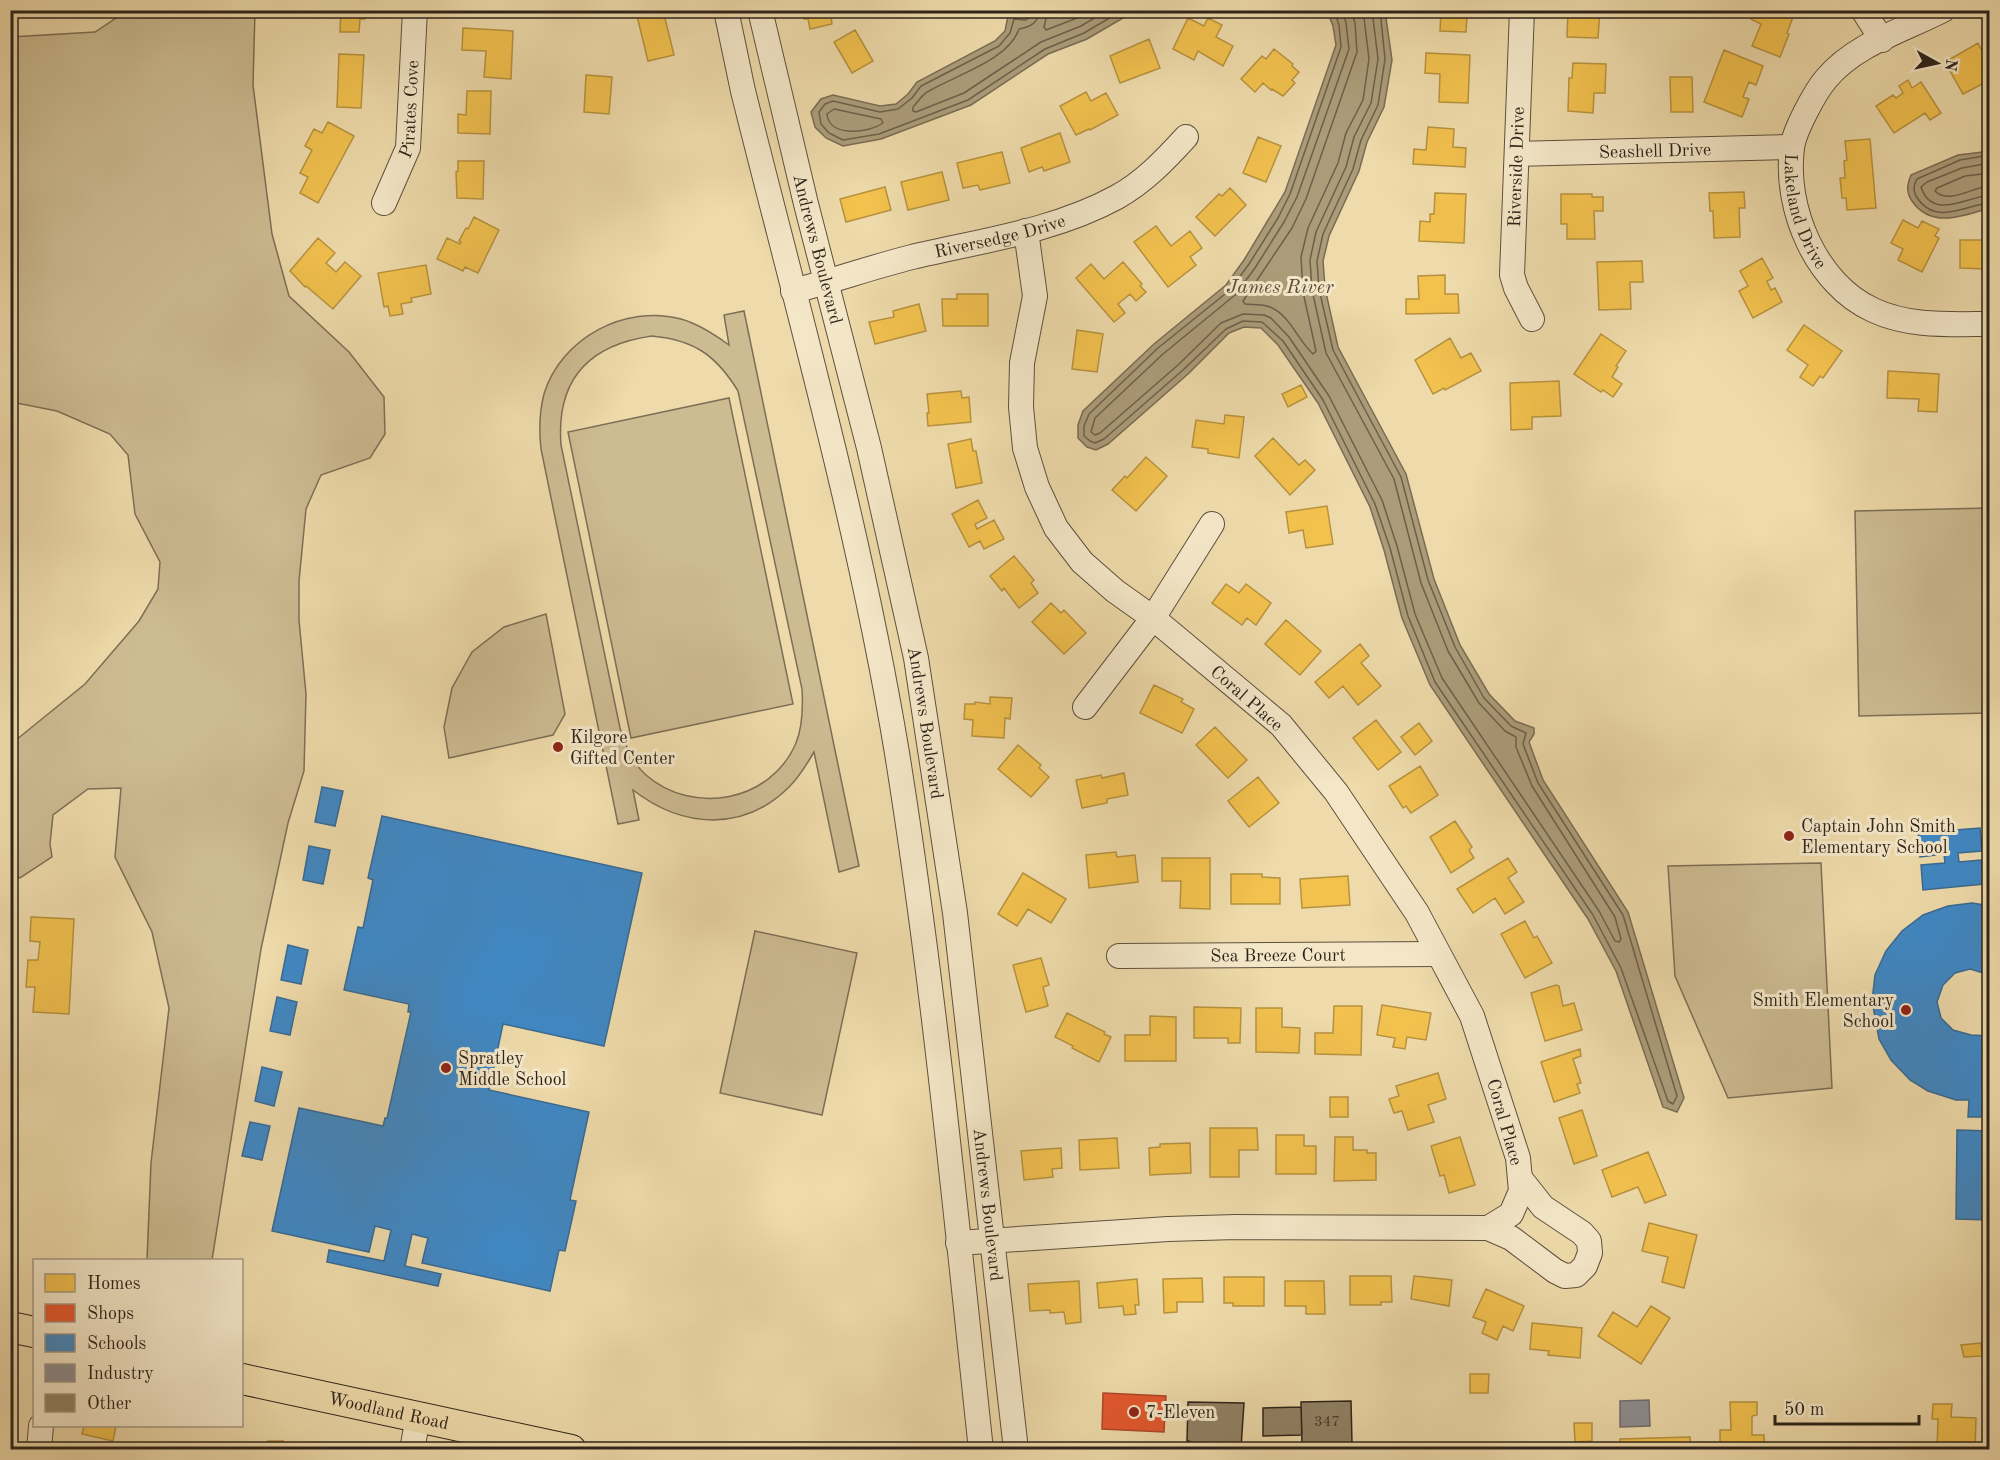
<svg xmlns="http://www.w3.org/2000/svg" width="2000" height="1460" font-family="'Old Standard TT',serif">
<rect width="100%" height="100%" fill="#eedaaa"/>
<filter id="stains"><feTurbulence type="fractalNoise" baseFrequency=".00333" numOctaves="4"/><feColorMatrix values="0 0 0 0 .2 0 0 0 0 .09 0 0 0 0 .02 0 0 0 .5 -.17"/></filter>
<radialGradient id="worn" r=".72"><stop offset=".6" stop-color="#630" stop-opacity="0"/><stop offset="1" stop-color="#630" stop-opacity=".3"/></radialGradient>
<path fill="#cdbb92" stroke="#7d6f56" stroke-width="1.5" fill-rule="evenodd" d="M123,11H255L253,85L272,234L289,296L349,352L384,397L385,434L370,458L321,475L306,509L299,581V620L306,694L304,771L288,823L261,949L212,1260H147L151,1163L169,1008L152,932L115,857L121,788L88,789L53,815L50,844L52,857L20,878L11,874V744L85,684L139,621L158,589L160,562L135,514L128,455L110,434L57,411L11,402V37L95,32L122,14Z
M744,311L859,866L839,872L814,752C807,764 800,776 790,786C744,833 682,828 633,790L639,820L618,824L541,449C539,430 539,413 544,394C561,338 625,304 681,319C699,324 714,334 729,345L724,315ZM652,336C694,340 716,355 738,391L802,689C803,707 803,726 796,743C771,802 693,816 646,775C632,763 625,745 620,728L561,445C556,380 588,345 652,336Z
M729,398L793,704L631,738L568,432Z
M1989,508V713L1859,716L1855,511Z
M546,614L565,714L553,735L449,758L444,727L452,688L472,652L504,627Z
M1821,863L1832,1088L1728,1098L1675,976L1668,866Z
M755,931L857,953L822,1115L720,1093Z"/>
<path fill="#ac9c79" stroke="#796c53" stroke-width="1.5" d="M1029,11H1135L1087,39L1048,54L971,105L881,139L843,146L826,138L815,127L811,112L821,99L833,95L880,106L896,104L908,94L917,82L995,41L1005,31L1009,11H1019L1023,15Z
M1327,11H1385L1392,60L1384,107L1367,142L1359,171L1329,236L1323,261L1325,288L1338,347L1406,474L1434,579L1460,645L1489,694L1515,721L1534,728V734L1529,742L1543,780L1628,912L1684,1098L1677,1112L1663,1107L1616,971L1588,919L1430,685L1402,618L1384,550L1370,507L1318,403L1278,345L1261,328L1244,327L1229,333L1188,374L1108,444L1096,450L1087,447L1078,438V425L1083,411L1154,344L1226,285L1244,260L1285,192L1336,45L1333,26Z
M1989,148V208C1964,216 1931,229 1912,201C1906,192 1907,185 1911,175L1958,155L1983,152Z"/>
<path fill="#f2c14e" stroke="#b7923e" stroke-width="1.5" d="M341,10H366L365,19H360L359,32H340Z
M659,10H663L674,55L648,61L637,16Z
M802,10H830L832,24L810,29L808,19H804Z
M1441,10H1471V16H1467L1466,32L1440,31Z
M1568,10H1600L1598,38L1567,37Z
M1754,10H1790L1795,12L1787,33L1789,34L1780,57L1752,46L1761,24L1751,19Z
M1188,18L1204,26L1208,18L1222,25L1216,37L1233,46L1223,66L1198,51L1194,60L1173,49Z
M463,28L513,31L511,79L484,77L486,51L462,50Z
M855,30L873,61L852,73L834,42Z
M1149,39L1160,68L1120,83L1110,56Z
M1978,43L1981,49L1987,46L1990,50V80L1963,94L1945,62Z
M1274,49L1293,64L1292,66L1299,72L1292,80L1295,83L1283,96L1272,89L1271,90L1263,83L1255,92L1241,79L1262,56L1266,59Z
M1724,50L1763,66L1756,85L1749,82L1743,97L1749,99L1742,117L1704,102Z
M1426,53L1470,55L1468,103L1439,102L1440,74L1425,73Z
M339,54L364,55L361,108L337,107Z
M1573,63L1606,64L1605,93H1594L1593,113L1568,111L1569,78H1572Z
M586,75L612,77L609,114L584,112Z
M1670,77H1692L1693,112H1671Z
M1908,80L1912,88L1921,82L1941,113L1930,120L1925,113L1894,133L1876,106L1893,95L1896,98L1903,93L1899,86Z
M467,91H491L490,134L458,133V114L466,115Z
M1086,92L1091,101L1106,93L1118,115L1090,130L1089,129L1076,135L1060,106Z
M328,122L354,136L318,203L300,193L308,177L300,173L312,150L305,146L314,129L322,133Z
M1428,127L1454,129L1453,147L1466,148L1465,167L1413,164L1414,149L1426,150Z
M1060,133L1070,162L1044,171L1042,167L1029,172L1021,148Z
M1258,137L1281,146L1266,182L1243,173Z
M1870,139L1876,208L1847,210L1846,198H1842L1840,178H1845L1844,161L1847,160L1845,141Z
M1002,152L1010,183L980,190L978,185L963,188L957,163Z
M458,161H484L483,199L457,198L456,172L458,171Z
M942,172L949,200L908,210L901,182Z
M885,187L891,210L846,222L840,199Z
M1230,188L1246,205L1215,236L1196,217L1219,194L1222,196Z
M1744,192L1745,208H1739L1740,237L1714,238L1713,211H1710L1709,193Z
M1435,193L1466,194L1464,243L1419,241L1420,221L1430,222V214H1434Z
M1561,194H1592V197H1603V211H1594L1595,239H1567V224H1561Z
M474,217L499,230L478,273L465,267L463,271L437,259L447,238L460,244L461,242L459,241L466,228L468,229Z
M1903,220L1918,228L1922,221L1939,229L1935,236L1939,238L1922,272L1898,260L1903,249L1891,243Z
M1156,226L1171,246L1190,231L1202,248L1190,257L1196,265L1168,287L1134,242Z
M1985,232H1990V274H1985V269L1960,268V240H1985Z
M318,238L335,253L326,263L336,272L345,262L361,276L333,309L306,286L305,287L290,271Z
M1762,258L1773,278L1767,281L1771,290L1775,288L1782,302L1753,318L1739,291L1748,286L1740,271Z
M1642,261L1643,282H1630L1631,309L1599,310L1597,262Z
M1123,262L1142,284L1140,286L1146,292L1136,301L1130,294L1118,304L1125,313L1114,322L1076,278L1091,264L1104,279Z
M426,265L431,294L411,298L412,302L401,304L403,314L390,316L388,306L384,307L378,273Z
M1445,275V294H1458L1459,313L1406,314V299H1419L1418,276Z
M957,294H988V326H943L942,299H957Z
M919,304L926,331L875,344L869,322L894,317L893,311Z
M1804,325L1842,351L1823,378L1820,376L1813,386L1800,377L1808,365L1787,350Z
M1077,330L1103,334L1097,372L1072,369Z
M1601,334L1626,351L1616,366L1618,367L1612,377L1622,384L1613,397L1603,390L1601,392L1574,374Z
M1450,338L1461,358L1471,353L1481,371L1445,390L1444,388L1433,394L1415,360Z
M1888,371L1939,374L1937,412L1918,411L1919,399L1887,398Z
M1559,381L1561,416L1532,417V429L1511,430L1510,383Z
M1301,385L1307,397L1288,407L1282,394Z
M961,391L962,398L969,397L971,422L928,426L927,413H929L927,394Z
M1225,415L1244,417L1239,458L1208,453V449L1192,447L1196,420L1224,424Z
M1273,438L1299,465L1305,460L1315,470L1290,495L1255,456Z
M971,439L973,451H976L982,483L956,488L948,444Z
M1146,457L1167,476L1136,511L1112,490L1125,476L1127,478Z
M978,500L987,518L975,524L977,529L994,520L1004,539L984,549L980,541L969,547L952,514Z
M1327,506L1333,544L1306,548L1303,530L1289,533L1286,512Z
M1014,556L1034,580L1031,583L1038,593L1019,608L1004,588L1002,591L990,576Z
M1226,584L1239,593L1246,584L1271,603L1256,625L1247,618L1242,625L1212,603Z
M1051,603L1061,613L1064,610L1086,633L1064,654L1032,622Z
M1286,620L1321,651L1300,675L1265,644Z
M1360,644L1369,656L1361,663L1381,686L1358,705L1343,686L1329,698L1315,682Z
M1154,685L1183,699L1181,702L1194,709L1182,733L1140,713Z
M990,697L1012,698L1010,719L1005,718L1004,738L972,736L973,720L964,719L965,704H975V702L990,704Z
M1376,720L1401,752L1378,770L1353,738Z
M1419,723L1432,741L1415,755L1401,737Z
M1215,727L1247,760L1228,778L1196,745Z
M1018,745L1041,765L1039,768L1049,777L1031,797L998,769Z
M1420,766L1438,795L1411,813L1406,806L1403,808L1389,786Z
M1124,773L1128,795L1107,799V803L1082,808L1076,780L1101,775L1102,778Z
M1258,777L1279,803L1249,827L1228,801Z
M1455,821L1472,847L1469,850L1474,858L1451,873L1430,837Z
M1116,852L1117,857L1135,855L1138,882L1089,888L1086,855Z
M1162,858H1210V909L1180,908L1181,881H1162Z
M1508,858L1517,872L1508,878L1524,902L1505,914L1495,898L1473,913L1457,889Z
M1023,873L1066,899L1051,923L1028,909L1017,926L998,914Z
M1231,874H1262V877L1280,878V904H1231Z
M1348,876L1350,905L1302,908L1300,879Z
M31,917L74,919L69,1014L33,1012L35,987H26L28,960H38L40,942L30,941Z
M1525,921L1534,938L1537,936L1552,963L1525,978L1501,934Z
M1041,958L1049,985L1043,987L1048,1006L1026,1012L1013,965Z
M1556,985L1559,986L1563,1006L1574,1003L1582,1030L1545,1041L1531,993Z
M1382,1005L1431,1013L1426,1040L1407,1037L1405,1049L1393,1047L1395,1038L1377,1035Z
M1334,1006H1362L1361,1055L1315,1054V1033H1333Z
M1194,1007L1241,1008L1240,1043H1228V1038H1194Z
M1256,1008H1282V1027L1300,1028L1299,1053L1256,1052Z
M1067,1013L1105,1032L1104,1034L1111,1037L1099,1062L1072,1048L1073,1046L1055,1037Z
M1150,1016L1176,1017V1061H1125V1035H1150Z
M1580,1049L1581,1056L1573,1059L1581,1083L1577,1084L1580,1093L1554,1102L1541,1062Z
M1438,1073L1446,1099L1428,1105L1434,1122L1408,1130L1402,1111L1394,1113L1389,1099L1399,1096L1396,1086Z
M1330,1097H1348V1117H1330Z
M1582,1110L1597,1156L1574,1164L1559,1118Z
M1210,1128H1257L1258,1150H1239V1177H1210Z
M1276,1135H1304V1146H1316V1174H1276Z
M1335,1137H1353V1150H1367V1153H1376V1180L1334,1181Z
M1460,1137L1475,1185L1449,1193L1444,1175L1440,1176L1431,1146Z
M1117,1138L1119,1168L1080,1170L1079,1140Z
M1190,1143L1191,1173L1150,1175L1149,1148L1160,1147V1144Z
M1061,1148L1062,1168L1052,1169L1053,1177L1024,1180L1021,1151Z
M1648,1152L1666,1195L1645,1203L1638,1187L1612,1197L1602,1170Z
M1649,1223L1697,1235L1684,1288L1662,1282L1668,1257L1642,1251Z
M1350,1276H1391L1392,1302H1381V1305H1350Z
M1414,1276L1452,1280L1449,1306L1411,1299Z
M1224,1277H1264V1306H1233V1303H1224Z
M1202,1278L1203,1302H1177V1312L1164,1313L1163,1279Z
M1137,1279L1139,1305H1135L1136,1314L1124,1315L1123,1306L1099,1308L1097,1283Z
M1079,1281L1081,1322L1066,1324L1064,1312L1050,1313V1310L1030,1311L1028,1284Z
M1285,1281H1324L1325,1314H1306V1306H1285Z
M1486,1289L1524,1306L1513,1331L1503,1326L1497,1340L1482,1333L1486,1322L1473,1317Z
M1651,1306L1670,1318L1641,1364L1598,1336L1613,1312L1637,1327Z
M1532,1323L1582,1328L1580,1358L1548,1355L1549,1351L1530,1349Z
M1981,1343L1982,1356L1964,1357L1961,1345Z
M1470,1374H1489L1488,1393H1470Z
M1730,1402H1757V1415L1752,1416V1435H1764L1765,1450H1720V1430H1731Z
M1933,1404H1952L1951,1417L1976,1418L1975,1450H1937L1938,1419H1932Z
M1574,1423H1592V1441L1575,1442Z
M82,1426H116L113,1441L82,1434L84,1426Z
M1690,1437L1691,1450H1621L1620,1439Z
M268,1441H283V1450H247L259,1449V1444L268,1445Z"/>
<path fill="#e4572e" stroke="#ad4728" stroke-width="1.5" d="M1103,1393L1166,1396L1164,1432L1102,1429Z"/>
<path fill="#3f88c5" stroke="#3a6a92" stroke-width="1.5" d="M322,787L343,791L335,826L315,822Z
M382,816L642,873L604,1046L503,1024L489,1090L589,1112L570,1200L576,1201L565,1251L559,1250L550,1291L422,1263L428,1238L412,1234L405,1266L441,1274L438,1286L327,1262L329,1250L384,1261L391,1230L375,1226L369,1252L272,1231L299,1108L383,1126L385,1118H387L411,1012H408L409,1004L344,990L358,927L363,928L373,880L368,878Z
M1980,828L1982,851L1958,853L1959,862L1981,860L1984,884L1923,890L1921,865L1945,863L1944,854L1920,857L1918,833Z
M309,846L330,850L323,884L303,880Z
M1972,903L1990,906V975L1970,969L1955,973L1943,985L1937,1002L1941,1018L1953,1030L1971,1035L1990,1036V1117H1968L1969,1100H1956L1928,1091L1910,1080L1891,1060L1879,1039L1872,1001L1875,975L1886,951L1902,931L1923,915L1948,906Z
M288,945L308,950L301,984L281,980Z
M277,997L297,1002L290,1035L270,1031Z
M262,1067L282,1072L274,1106L255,1101Z
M250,1122L270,1126L262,1160L242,1156Z
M1957,1130L1990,1131V1220L1956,1219Z"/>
<path fill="#8d8d92" stroke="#706d6e" stroke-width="1.5" d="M1649,1400L1650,1426L1620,1427V1401Z"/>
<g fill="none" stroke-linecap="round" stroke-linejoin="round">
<path stroke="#6c604a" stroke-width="1.5" d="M1032,10L1031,16L1026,20L1014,19L1010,33L999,46L921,86L912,98L898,109L880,112L833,101L825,104L819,112L821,124L829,133L843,140L879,134L968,100L1045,49L1084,33L1123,10
M1039,10C1039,23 1030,27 1019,29C1009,60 956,75 929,91C922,94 918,102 913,107V111L916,112L964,93L1041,42L1081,26L1108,10
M1048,10L1044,27L1046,30L1077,18L1090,10
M1334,10L1339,25L1341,47L1290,194L1278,218L1249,264L1230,290L1158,348L1089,414L1084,426V436L1090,441L1095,443L1104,439L1183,370L1226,329L1243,321L1262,322L1283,341L1323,400L1375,504L1390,548L1408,616L1435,682L1593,915L1621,968L1668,1101L1673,1104L1677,1096L1623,915L1538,783L1523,744L1526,733L1511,726L1484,698L1455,647L1428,580L1401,477L1333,350L1319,289L1317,261L1323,234L1353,169L1361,140L1378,105L1385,59L1380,10
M1342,10L1346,23L1349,49L1297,197L1284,222L1255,268L1235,295L1163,354L1095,418L1091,432L1095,435L1100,433L1178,365L1221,323L1243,314L1264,315L1271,318L1289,337L1329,396L1382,500L1397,546L1415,614L1442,678L1599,911L1615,941L1619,942L1621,939L1615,917L1532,786L1516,747V737L1505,731L1479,703L1448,651L1421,583L1394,479L1326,353L1312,290L1310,260L1316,232L1346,167L1354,137L1371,103L1378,59L1372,10
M1351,10L1355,23L1357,52L1306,199L1292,228L1243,301L1245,304C1253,305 1262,304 1270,307C1290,315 1298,341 1313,354L1316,351L1303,292L1301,257L1308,228L1338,163L1346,133L1363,100L1369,59L1363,10
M834,109L881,119L883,123C869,133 829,138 827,114Z
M1990,155L1960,160L1917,179C1913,185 1913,190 1916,196C1935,227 1964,205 1990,203
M1990,163L1962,168L1927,182L1921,187C1932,221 1967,197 1990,195
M1990,173L1965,176L1937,188L1935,191C1949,205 1972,187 1990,186"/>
</g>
<path fill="#918265" stroke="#2d231a" stroke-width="1.5" d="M1351,1401L1352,1443L1302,1445L1301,1402Z
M1188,1402L1244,1403L1241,1448L1189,1447V1441H1187Z
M1301,1407L1302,1435L1263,1436V1408Z"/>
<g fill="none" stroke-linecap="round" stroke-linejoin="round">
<defs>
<g id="minor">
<path d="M726,10L743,91C798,311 860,530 897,753C934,984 956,1217 981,1450"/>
<path id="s1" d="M760,10L806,204L869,448L916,658L955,913L1016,1450"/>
<path d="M1522,10L1512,275L1516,288L1532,319"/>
<path d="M1863,10L1882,40"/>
<path id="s2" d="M1943,10C1904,30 1855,44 1826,79C1815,92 1794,131 1792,148C1784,208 1816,284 1873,310C1909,327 1950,324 1990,324"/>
<path id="s3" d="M1517,154L1792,147"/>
<path id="s4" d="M384,203L408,148L415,10"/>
<path id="s5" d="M793,291C833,281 872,267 912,257C980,241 1055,231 1117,197C1144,182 1165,160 1186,137"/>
<path d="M1085,707L1153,618L1212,524"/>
<path id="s6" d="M1119,956L1438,954"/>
<path d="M1488,1228L1511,1238L1555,1271L1565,1276L1576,1275L1585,1266L1590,1253L1589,1241L1582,1233L1543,1207L1520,1178"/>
<path d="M958,1243L1168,1229L1236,1227L1488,1228L1511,1214L1521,1191L1518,1158L1472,1016L1417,913L1336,792L1281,725L1153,618L1115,591L1082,562L1056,528L1037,487L1025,448L1021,407L1022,363L1035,296L1026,231"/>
<path d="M39,1450L41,1426"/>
<path d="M412,1450L418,1417"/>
</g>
<g id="major">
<path d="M10,1327L34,1332"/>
<path id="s7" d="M242,1379L571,1450"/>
</g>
</defs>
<use href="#minor" stroke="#5d513e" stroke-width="26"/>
<use href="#major" stroke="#2d231a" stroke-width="32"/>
<use href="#minor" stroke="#f4e7c8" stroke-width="24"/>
<use href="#major" stroke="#eedaaa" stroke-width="30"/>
</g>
<g fill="#8f2418" stroke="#f4e7c8" stroke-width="2">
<circle cx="558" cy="747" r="6"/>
<circle cx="1789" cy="836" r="6"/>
<circle cx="1906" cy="1010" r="6"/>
<circle cx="446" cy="1068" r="6"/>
<circle cx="1134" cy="1412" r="6"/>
</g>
<g text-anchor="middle" stroke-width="6" stroke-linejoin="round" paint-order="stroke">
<g font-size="15" fill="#463b2d">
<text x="1327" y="1426">347</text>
</g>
<g font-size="18" fill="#2d231a" stroke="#f4e7c8">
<text dy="6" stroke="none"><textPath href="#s4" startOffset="99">Pirates Cove</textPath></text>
<text dy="6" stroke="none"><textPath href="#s3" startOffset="138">Seashell Drive</textPath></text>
<text transform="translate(1516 167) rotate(-88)" y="6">Riverside Drive</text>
<text dy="6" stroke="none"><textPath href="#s2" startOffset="280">Lakeland Drive</textPath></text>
<text dy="6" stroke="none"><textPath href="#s5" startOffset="214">Riversedge Drive</textPath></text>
<text dy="6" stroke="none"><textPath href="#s1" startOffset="246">Andrews Boulevard</textPath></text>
<text transform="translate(1247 698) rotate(41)" y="6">Coral Place</text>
<text dy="6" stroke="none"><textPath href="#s1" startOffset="732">Andrews Boulevard</textPath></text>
<text dy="6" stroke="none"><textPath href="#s6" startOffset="159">Sea Breeze Court</textPath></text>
<text transform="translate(1505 1122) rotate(74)" y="6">Coral Place</text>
<text dy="6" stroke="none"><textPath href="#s1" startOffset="1218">Andrews Boulevard</textPath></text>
<text dy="6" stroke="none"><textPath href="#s7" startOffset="150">Woodland Road</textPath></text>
</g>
<g font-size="18" fill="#2d231a" stroke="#f4e7c8" text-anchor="start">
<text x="570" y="743">Kilgore<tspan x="570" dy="21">Gifted Center</tspan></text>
<text x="1801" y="832">Captain John Smith<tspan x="1801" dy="21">Elementary School</tspan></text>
<text x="1894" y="1006" text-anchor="end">Smith Elementary<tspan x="1894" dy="21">School</tspan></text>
<text x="458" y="1064">Spratley<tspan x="458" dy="21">Middle School</tspan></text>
<text x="1146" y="1418">7-Eleven</text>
</g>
<g font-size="20" font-style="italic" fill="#594d3b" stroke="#f4e7c8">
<text x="1280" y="293">James River</text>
</g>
</g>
<rect width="2000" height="1460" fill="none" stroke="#eedaaa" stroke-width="36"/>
<rect x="12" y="12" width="1976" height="1436" fill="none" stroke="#2d231a" stroke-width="3"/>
<rect x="18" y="18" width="1964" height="1424" fill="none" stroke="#2d231a" stroke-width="1.5"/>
<rect x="33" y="1259" width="210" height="168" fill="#f4e7c8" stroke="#a49982" stroke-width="1.5"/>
<rect x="45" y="1274" width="30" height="18" fill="#f2c14e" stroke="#a49982" stroke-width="1.5"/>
<text x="87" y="1289" font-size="18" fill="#2d231a">Homes</text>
<rect x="45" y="1304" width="30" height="18" fill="#e4572e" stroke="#a49982" stroke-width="1.5"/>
<text x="87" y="1319" font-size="18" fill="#2d231a">Shops</text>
<rect x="45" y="1334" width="30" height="18" fill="#3f88c5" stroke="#a49982" stroke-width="1.5"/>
<text x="87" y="1349" font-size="18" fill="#2d231a">Schools</text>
<rect x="45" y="1364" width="30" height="18" fill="#8d8d92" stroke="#a49982" stroke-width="1.5"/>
<text x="87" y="1379" font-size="18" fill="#2d231a">Industry</text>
<rect x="45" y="1394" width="30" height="18" fill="#918265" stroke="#a49982" stroke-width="1.5"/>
<text x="87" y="1409" font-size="18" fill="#2d231a">Other</text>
<g transform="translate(1937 63) rotate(98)" stroke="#f4e7c8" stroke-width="4.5" paint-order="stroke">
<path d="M0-4.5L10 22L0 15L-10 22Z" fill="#2d231a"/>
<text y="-9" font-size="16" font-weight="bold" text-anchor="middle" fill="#2d231a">N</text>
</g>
<path d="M1775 1415v9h144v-9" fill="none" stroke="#2d231a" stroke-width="3"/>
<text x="1784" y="1415" font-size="18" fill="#2d231a" stroke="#f4e7c8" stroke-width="4.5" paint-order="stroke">50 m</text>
<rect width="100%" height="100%" filter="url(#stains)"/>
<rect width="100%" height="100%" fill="url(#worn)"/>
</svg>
